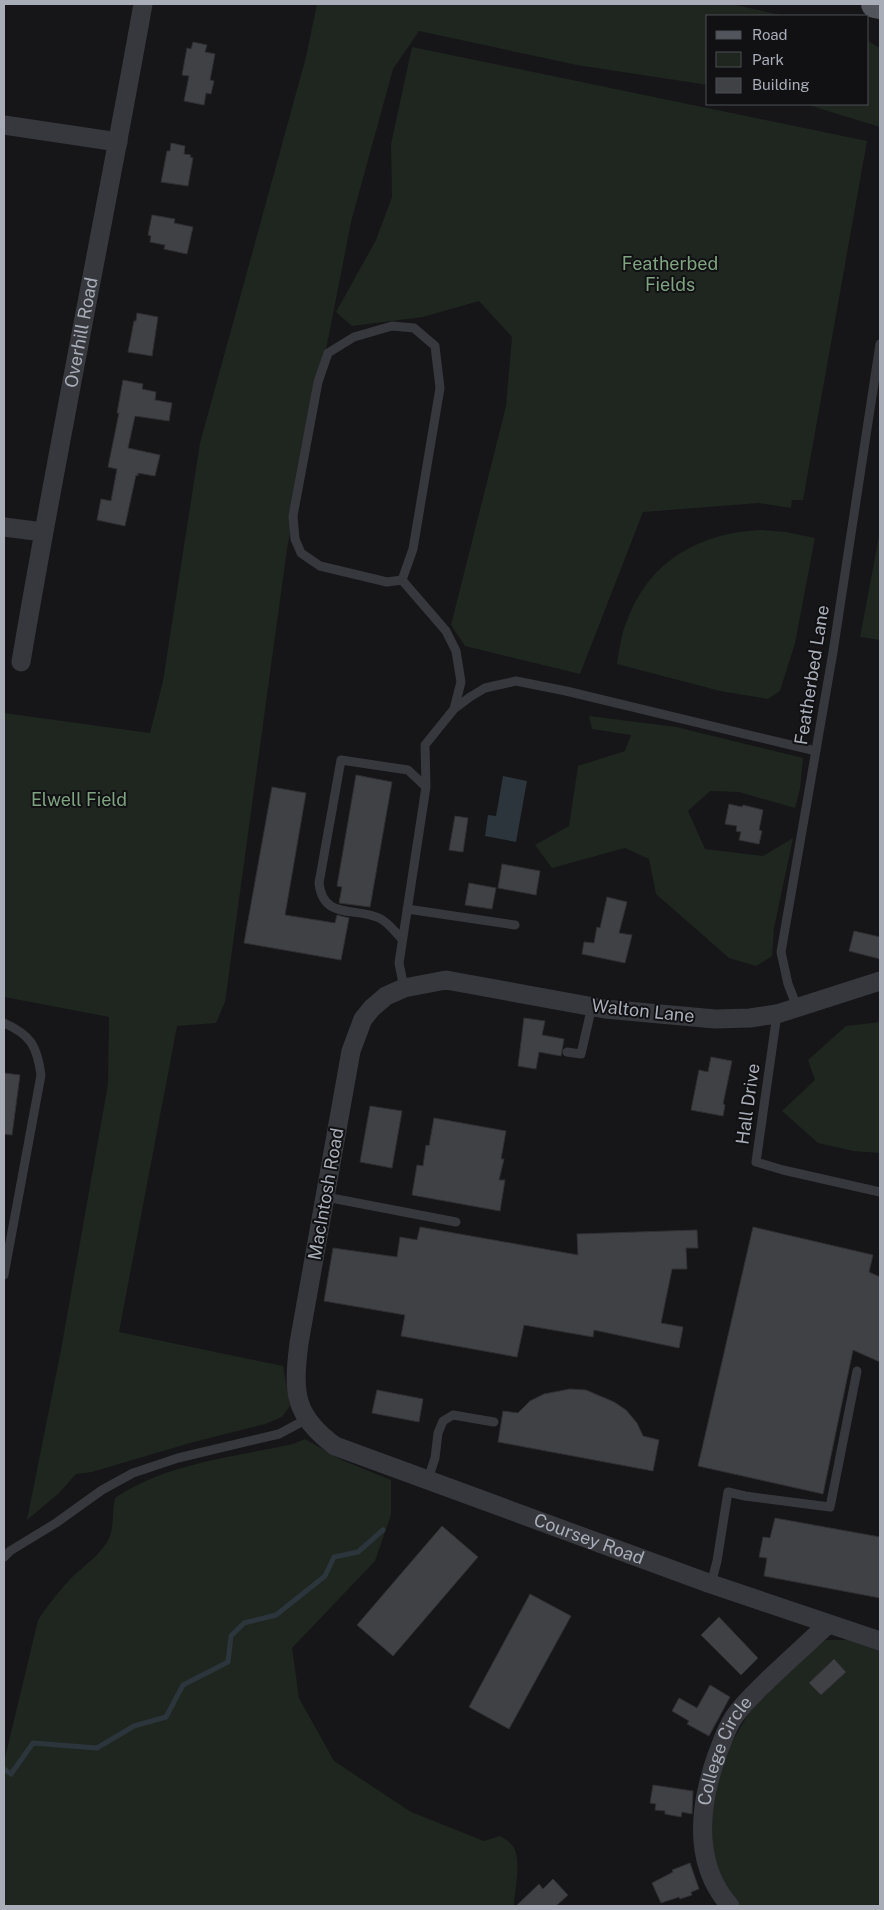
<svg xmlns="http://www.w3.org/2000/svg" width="884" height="1910" font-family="'Public Sans',sans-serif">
<rect width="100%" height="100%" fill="#161618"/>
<path fill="#1e261f" d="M317,4H731L785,16H708V85L577,65L419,31L393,69L351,222L287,549L225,1002L216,1023L177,1026L119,1332L283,1366L290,1406L282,1417L265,1424L190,1443L92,1472L76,1474L59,1493L27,1520L61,1350L108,1084L109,1017L4,997V713L150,733L163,681L200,443L306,57Z
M868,41L880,48V127L805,104H868Z
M412,47L867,141L803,500H792L791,508L759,503L643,512L580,674L465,646L451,625L506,406L512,337L479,301L423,317L352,326L336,312L376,240L392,197L391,144Z
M762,530L786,532L815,538L795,643L780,691L768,699L720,691L617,664C619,651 621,636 626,623C648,561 700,532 762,530Z
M880,531V640L860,637Z
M589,716L676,727L803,758L800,789L795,808L739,792L710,791L688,811L705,849L763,856L793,838L774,928L772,956L756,966L729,958L656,894L649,859L625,848L552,868L535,845L569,826L578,766L625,751L631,735L592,729Z
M880,1022V1153L853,1151L818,1143L782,1111L815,1080L808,1060L846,1026Z
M305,1439L342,1460L391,1480V1515L375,1561L292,1648L299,1698L334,1761L411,1812L484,1841L500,1836C503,1838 508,1840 510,1843C524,1854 514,1891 514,1906H4V1762L38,1620C48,1605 59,1591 71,1578C83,1567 104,1552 110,1536C114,1524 112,1510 115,1498C166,1463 234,1457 293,1444Z
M822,1640H850L880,1651V1906H740L736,1902L717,1873L709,1832L716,1783L731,1743L752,1708Z"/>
<path fill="#2c353c" d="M503,776L527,781L516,842L485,836L488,815L496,816Z"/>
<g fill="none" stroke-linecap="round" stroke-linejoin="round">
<path stroke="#2c353c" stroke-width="5" d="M4,1769L11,1774L33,1743L97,1748L134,1726L166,1717L183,1685L228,1662L231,1636L244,1623L276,1615L325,1576L334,1557L358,1552L383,1530"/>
</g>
<path fill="#404145" stroke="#303034" d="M193,42L207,45L205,52L215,54L210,80L214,81L211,94L206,93L204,105L184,101L189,76L182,75L187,48L191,49Z
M171,143L185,146L184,154L191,155L190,157L193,158L188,186L161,182L167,151H170Z
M152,215L175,219L174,223L193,227L187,254L164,249L165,245L150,242L151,236L148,235Z
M137,313L158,317L152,356L128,352L134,321H136Z
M123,380L143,384L142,389L156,392L155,400L172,403L169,421L135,416L128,448L160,455L155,476L138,473V476L136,475L125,526L97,520L101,499L111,501L117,469L108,467L119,413H117Z
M356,775L392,782L370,907L339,903L342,887L337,886Z
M272,787L306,793L285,915L335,923L337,915L349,918L341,960L244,943Z
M729,804L742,807L743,805L763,810L759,830L762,831L759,844L739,840L741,832L736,831L737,826L725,824Z
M455,816L468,818L463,852L449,850Z
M502,864L540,871L536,895L498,888Z
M469,883L496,888L492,909L465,905Z
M607,897L627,902L619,933L632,935L625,963L582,954L584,942L594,943L597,927L600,928Z
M854,931L880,937V959L849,951Z
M524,1018L545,1021L542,1035L564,1039L561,1056L539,1052L536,1069L518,1066Z
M711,1057L732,1061L723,1104L725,1105L723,1116L691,1110L699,1070L708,1072Z
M4,1073L20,1075L12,1135L4,1134Z
M370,1106L402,1111L392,1168L360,1162Z
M434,1118L506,1131L501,1159H504L499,1180H505L500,1211L412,1195L417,1165L423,1166L426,1145L429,1146Z
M420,1227L578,1255L577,1234L697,1230L698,1248H686L687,1269H672L661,1323L683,1327L679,1348L594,1330L593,1337L524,1325L517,1357L401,1336L405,1315L324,1301L333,1248L397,1257L400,1237L417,1240Z
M753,1227L873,1255L869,1272L880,1277V1362L853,1350L823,1494L698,1466Z
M570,1389L586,1390L614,1402L626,1410L637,1423L643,1436L659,1440L653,1471L498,1442L503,1411L518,1413L530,1401L544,1394Z
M377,1390L423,1399L419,1422L372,1413Z
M775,1518L880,1537V1598L764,1576L767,1558L759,1557L763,1537L770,1538Z
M442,1526L478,1557L393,1656L357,1625Z
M530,1594L571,1616L509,1729L469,1707Z
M719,1617L758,1658L741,1675L701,1635Z
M834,1659L846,1672L821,1695L809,1683Z
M710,1685L730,1697L709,1736L687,1724L689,1721L672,1711L679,1698L697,1708Z
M653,1785L693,1791L692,1814L682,1812L681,1817L665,1814V1811L655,1810L656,1804L650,1803Z
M690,1863L699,1889L691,1892L692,1895L680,1899L679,1897L661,1903L652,1883L673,1872L672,1870Z
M553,1879L568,1895L556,1906H516L539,1884L543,1889Z"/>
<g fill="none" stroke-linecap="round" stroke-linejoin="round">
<path stroke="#37383d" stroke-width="9" d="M402,580L387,582L320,566L301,553L295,539L293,516L318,382L328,353L354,337L392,326L414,328L435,346L440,388L413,549L402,580L446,631L456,651L461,682L454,709
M407,909L515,925
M402,939C395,932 388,922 379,918C355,907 323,920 319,883L341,760L408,770L426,787
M404,988L399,963L426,787L425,745L454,709L470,697L485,688L516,681L566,691L816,751
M797,1007L788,984L781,952L833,652L880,344
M777,1014L756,1162L783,1170L880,1192
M4,1023C31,1035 37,1046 41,1075L4,1275
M567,1052L581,1054L592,1006
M326,1197L456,1222
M428,1479L435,1458L438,1433L443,1421L453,1415L494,1422
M4,1557L10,1551L56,1523L102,1490L133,1473L178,1458L279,1434L307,1419
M711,1584L717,1561L728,1492L745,1496L830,1507L857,1371"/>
<g stroke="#37383d" stroke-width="19">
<path d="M4,125L118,142"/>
<path d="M4,527L43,532"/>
<path id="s1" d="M21,662C58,442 104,223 143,4"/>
<path id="s2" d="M880,981L777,1014L750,1018L715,1019L605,1009L446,980L404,988L386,996L372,1008L363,1019L351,1051L299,1343C293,1392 293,1415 335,1446L711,1584L880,1641"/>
<path id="s3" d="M730,1906C692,1863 699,1806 717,1755C722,1742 726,1729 734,1717C744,1702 757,1691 770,1678C789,1660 809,1642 828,1624"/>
</g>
<path stroke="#53555c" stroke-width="28" d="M875,4L880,5"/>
</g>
<g text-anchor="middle" stroke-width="4" stroke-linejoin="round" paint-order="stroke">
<g font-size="18" fill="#7fa381" stroke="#111113">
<text x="670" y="270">Featherbed<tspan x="670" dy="21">Fields</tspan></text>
<text x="79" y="806">Elwell Field</text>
</g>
<g font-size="18" fill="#a8adb8" stroke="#111113">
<text dy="6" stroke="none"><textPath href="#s1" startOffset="335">Overhill Road</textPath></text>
<text transform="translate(812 675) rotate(-81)" y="6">Featherbed Lane</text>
<text transform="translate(643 1011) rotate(6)" y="6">Walton Lane</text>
<text transform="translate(748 1104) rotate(-82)" y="6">Hall Drive</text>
<text transform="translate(326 1194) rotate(-80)" y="6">MacIntosh Road</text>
<text dy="6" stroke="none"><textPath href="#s2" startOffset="1256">Coursey Road</textPath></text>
<text dy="6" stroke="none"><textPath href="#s3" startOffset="166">College Circle</textPath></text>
</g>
</g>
<rect width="884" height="1910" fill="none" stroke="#a8adb8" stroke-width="10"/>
<rect x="706" y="15" width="162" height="90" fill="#111113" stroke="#4d4f55"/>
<rect x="716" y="31" width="25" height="8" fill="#53555c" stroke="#4d4f55"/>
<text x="752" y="40" font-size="15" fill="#a8adb8">Road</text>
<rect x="716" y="52" width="25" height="15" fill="#1e261f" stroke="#4d4f55"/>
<text x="752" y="65" font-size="15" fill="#a8adb8">Park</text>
<rect x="716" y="78" width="25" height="15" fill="#404145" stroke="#4d4f55"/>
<text x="752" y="90" font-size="15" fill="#a8adb8">Building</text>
</svg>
